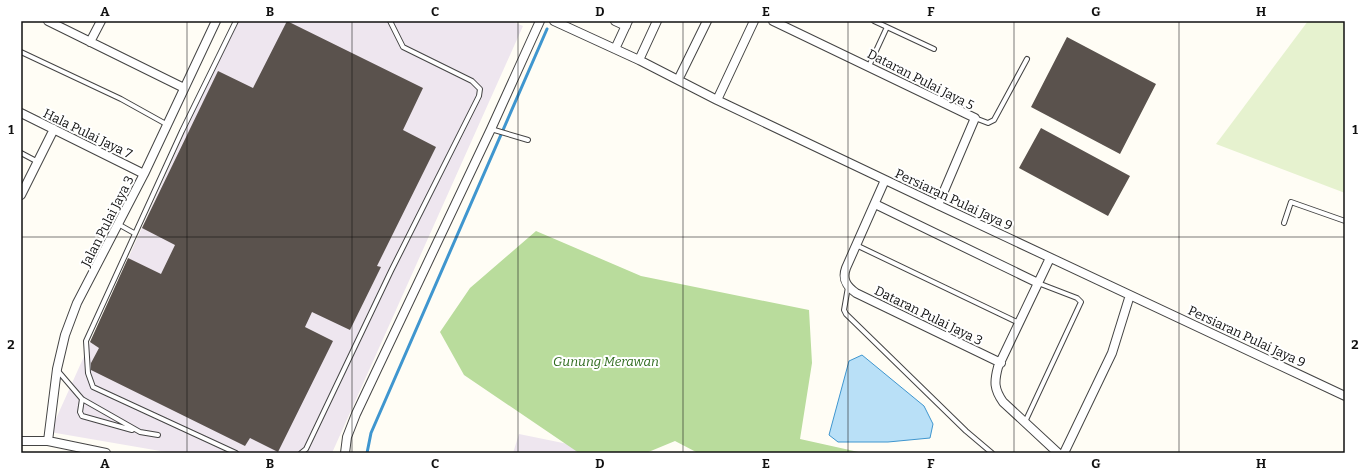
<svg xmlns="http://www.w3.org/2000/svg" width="1366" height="474" font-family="Bitter,serif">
<rect width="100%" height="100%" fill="#fffdf5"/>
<path fill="#eee6ef" d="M235,21H511L523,26L332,453H172L50,432Z
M519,434L612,453H513Z"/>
<path fill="#b9dc9c" d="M536,231L641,276L809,310L812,363L800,439L863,453H698L675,441L646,453H579L464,375L440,332L470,288Z"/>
<path fill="#e6f2cf" d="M1308,21H1345V193L1216,144Z"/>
<path fill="#b9e0f7" stroke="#3f96cf" d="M862,355L924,406L933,424L930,438L888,442H838L829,435L849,361Z"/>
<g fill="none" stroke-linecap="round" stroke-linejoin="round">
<path stroke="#3f96cf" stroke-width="3" d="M367,453L371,433L547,29"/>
</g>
<path fill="#5a524d" d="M287,21L423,88L403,130L436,147L377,266L381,267L350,330L312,312L305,327L333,341L278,452L250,438L245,446L91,370V363L99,348L90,342L128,258L161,274L175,245L142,228L218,71L253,88Z
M1067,37L1156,84L1120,154L1031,107Z
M1041,128L1130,176L1108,216L1019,168Z"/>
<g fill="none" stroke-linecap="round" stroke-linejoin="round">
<defs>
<path id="service" d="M236,21L182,131L86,341L88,373L93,387L236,453
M874,21L934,49
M21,52L121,99L166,124
M869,66L887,27
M975,118L988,123L994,120L1027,59
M491,129L528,140
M21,153L38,162
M1284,223L1291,202L1345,221
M118,224L134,233
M856,245L1019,323
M848,287L844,310L846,314L966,431L992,453
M58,371L82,399L140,432L158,435
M82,399L80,412L82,416L132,430
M1025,422L1081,302L1077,298L1038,283
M301,453L306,449L391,271L479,96L480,89L472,81L403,47L390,21"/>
<path id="minor" d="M48,21L184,88
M554,21L639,60L717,100L938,205L1345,396
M615,21L626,26
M773,21L975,118L938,205
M90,42L101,21
M615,49L628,21
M639,60L657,21
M678,80L707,21
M717,100L754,21
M21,113L144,174
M885,180L846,268C842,279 846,286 856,293L1001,363
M21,195L54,129
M875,204L1038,283
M1050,258L998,367C994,382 994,389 1003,402L1058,453
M21,441H48L106,453
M48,441L57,369L65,335L77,303L144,174L216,21
M345,453L347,437L356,414L491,129L540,21
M1064,453L1112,353L1130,295"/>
</defs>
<use href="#service" stroke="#444" stroke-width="6"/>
<use href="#minor" stroke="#444" stroke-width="10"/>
<use href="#service" stroke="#fff" stroke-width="4"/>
<use href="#minor" stroke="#fff" stroke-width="8"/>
</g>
<path fill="none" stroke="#111" stroke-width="1" stroke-opacity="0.55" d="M187,21V453M352,21V453M518,21V453M683,21V453M848,21V453M1014,21V453M1179,21V453M21,237H1345"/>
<g text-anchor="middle" stroke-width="4" stroke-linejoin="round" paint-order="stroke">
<g font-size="13" fill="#111" stroke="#fff">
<text transform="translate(921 79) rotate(27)" y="5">Dataran Pulai Jaya 5</text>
<text transform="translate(88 133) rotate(26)" y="5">Hala Pulai Jaya 7</text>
<text transform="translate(954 199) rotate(25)" y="5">Persiaran Pulai Jaya 9</text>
<text transform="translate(107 221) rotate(-63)" y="5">Jalan Pulai Jaya 3</text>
<text transform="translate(929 315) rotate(26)" y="5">Dataran Pulai Jaya 3</text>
<text transform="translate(1247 336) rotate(25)" y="5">Persiaran Pulai Jaya 9</text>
</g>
<g font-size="13" font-style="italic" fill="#2f6b1f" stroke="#fff">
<text x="606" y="366">Gunung Merawan</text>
</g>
</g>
<rect width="1366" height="474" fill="none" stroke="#ffffff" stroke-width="44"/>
<rect x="22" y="22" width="1322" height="430" fill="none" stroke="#111" stroke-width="1.5"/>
<g font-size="13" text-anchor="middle" font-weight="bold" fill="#111">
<text x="105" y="16">A</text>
<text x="270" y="16">B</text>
<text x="435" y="16">C</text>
<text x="600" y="16">D</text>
<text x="766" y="16">E</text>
<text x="931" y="16">F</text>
<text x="1096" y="16">G</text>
<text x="1261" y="16">H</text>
<text x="11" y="134">1</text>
<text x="1355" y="134">1</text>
<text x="11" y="349">2</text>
<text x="1355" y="349">2</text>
<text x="105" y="468">A</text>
<text x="270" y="468">B</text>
<text x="435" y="468">C</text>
<text x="600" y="468">D</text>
<text x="766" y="468">E</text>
<text x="931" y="468">F</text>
<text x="1096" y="468">G</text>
<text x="1261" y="468">H</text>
</g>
</svg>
